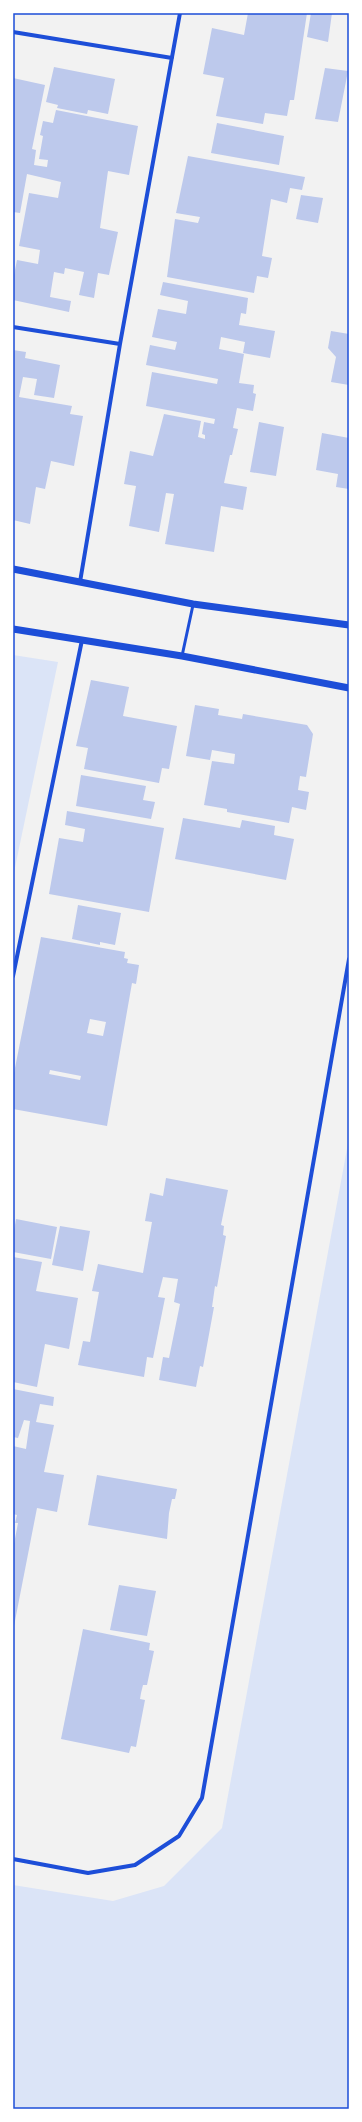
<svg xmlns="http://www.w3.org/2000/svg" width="362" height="2122" font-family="Poppins,sans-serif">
<rect width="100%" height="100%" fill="#f2f2f2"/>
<path fill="#dbe4f7" d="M13,655L58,662L13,877Z
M349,1138V2109H13V1885L113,1901L164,1886L222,1828Z"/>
<path fill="#bdc9ec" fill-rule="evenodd" d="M248,13H307L294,100H290L287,116L265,113L263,124L216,116L224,78L203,74L212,28L244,35Z
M311,13H332L328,42L307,37Z
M54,67L115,79L108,114L88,110L87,114L57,108L58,105L46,102Z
M325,68L348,71L338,122L315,119Z
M13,78L45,85L32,149L36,150L34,165L47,167L48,160L39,159L43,136L40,135L43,121L53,123L56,110L138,126L129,175L108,171L100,228L118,232L109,275L98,273L94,298L79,295L84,272L65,268L64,274L54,272L50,297L71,301L69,312L13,300V280L17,260L38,264L40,250L19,246L29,193L58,198L61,182L27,174L20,213L13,212Z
M217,123L284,136L279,165L211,153Z
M188,156L305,177L302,190L290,188L287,203L271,199L262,256L272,258L268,278L257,276L254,293L167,277L175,219L198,223L200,217L176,213Z
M301,195L323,198L318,223L296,219Z
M163,282L248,298L246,314L241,313L239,325L275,331L270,358L243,353L245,342L221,337L219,349L244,354L239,383L254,385L253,393L256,394L253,411L237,408L233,428L238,429L232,455H230L224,483L247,487L243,510L221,506L214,552L165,544L174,494L166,493L159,532L129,526L136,486L124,484L130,451L153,456L164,414L201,421L198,437L205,439V435L202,434L204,422L214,424L215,419L146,406L152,372L217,384L218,379L146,365L150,345L175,350L177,342L152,337L158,309L186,314L188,301L160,295Z
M331,331L349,334V385L331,382L336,357L328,348Z
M13,350L26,352L25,358L60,365L54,398L34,395L37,379L23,377L19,397L72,406L70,414L83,416L74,466L51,461L45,489L36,487L30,524L13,520Z
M259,422L284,427L276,476L250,472Z
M322,433L349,438V489L336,487L338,474L316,470Z
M91,680L129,687L123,716L177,726L169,769L162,768L159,783L84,769L88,748L76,746Z
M195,705L219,709L218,715L242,719L243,714L307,725L313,734L306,777L300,776L298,790L309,792L306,810L292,807L289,823L227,812V809L204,805L212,761L234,764L235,754L212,750L210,760L186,756Z
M81,775L146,786L143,800L155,802L151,819L76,806Z
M67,811L164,828L149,912L49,894L59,838L83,842L85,829L65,825Z
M183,818L240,828L242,820L275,826L274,835L294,839L286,880L175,859Z
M78,905L121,913L115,945L100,942V945L72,939Z
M41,937L125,952L124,958L128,959L127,963L139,965L136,984L132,983L107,1126L13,1109V1078ZM90,1019L106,1022L103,1036L87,1033ZM50,1070L81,1076L80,1080L49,1074Z
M166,1178L228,1190L221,1225L224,1226L223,1235L226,1236L217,1287L215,1286L212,1307H214L203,1367L200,1366L196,1387L159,1380L163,1357L169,1358L180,1304L174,1302L178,1279L163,1277L158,1297L165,1298L153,1358L147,1357L144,1377L78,1365L83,1341L90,1342L99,1292L92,1291L98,1264L143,1273L152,1222L145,1221L150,1193L163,1196Z
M16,1219L57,1227L51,1259L13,1252V1237Z
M60,1226L90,1231L83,1271L52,1265Z
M13,1257L42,1262L36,1291L78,1298L69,1349L45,1344L37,1387L13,1382Z
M13,1389L54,1397L53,1406L40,1404L36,1422L54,1425L44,1472L64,1475L57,1512L37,1508L14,1626L13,1549L18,1523H15L17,1515L13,1514V1446L26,1449L30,1421L24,1420L18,1438L13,1437Z
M97,1475L177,1489L175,1499H172L169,1513L167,1539L88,1525Z
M119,1585L156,1591L147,1636L110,1630Z
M83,1629L150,1643L149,1650L154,1651L147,1685H143L141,1693L140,1699L145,1700L136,1747L131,1746L129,1753L61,1739Z"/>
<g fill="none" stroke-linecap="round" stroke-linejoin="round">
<path stroke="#1d4ed8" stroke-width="3" d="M182,656L193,605"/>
<path stroke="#1d4ed8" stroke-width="4" d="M13,32L172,58
M13,327L120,344
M80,582L120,344L180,13
M13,976L82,640
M13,1859L88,1873L135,1865L179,1836L202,1798L349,959"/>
<path stroke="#1d4ed8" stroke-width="7" d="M13,569L193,604L349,625
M13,629L182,656L349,688"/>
</g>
<rect width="362" height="2122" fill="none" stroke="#ffffff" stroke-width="28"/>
<rect x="14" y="14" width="334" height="2094" fill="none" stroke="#1d4ed8" stroke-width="1.5"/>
</svg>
